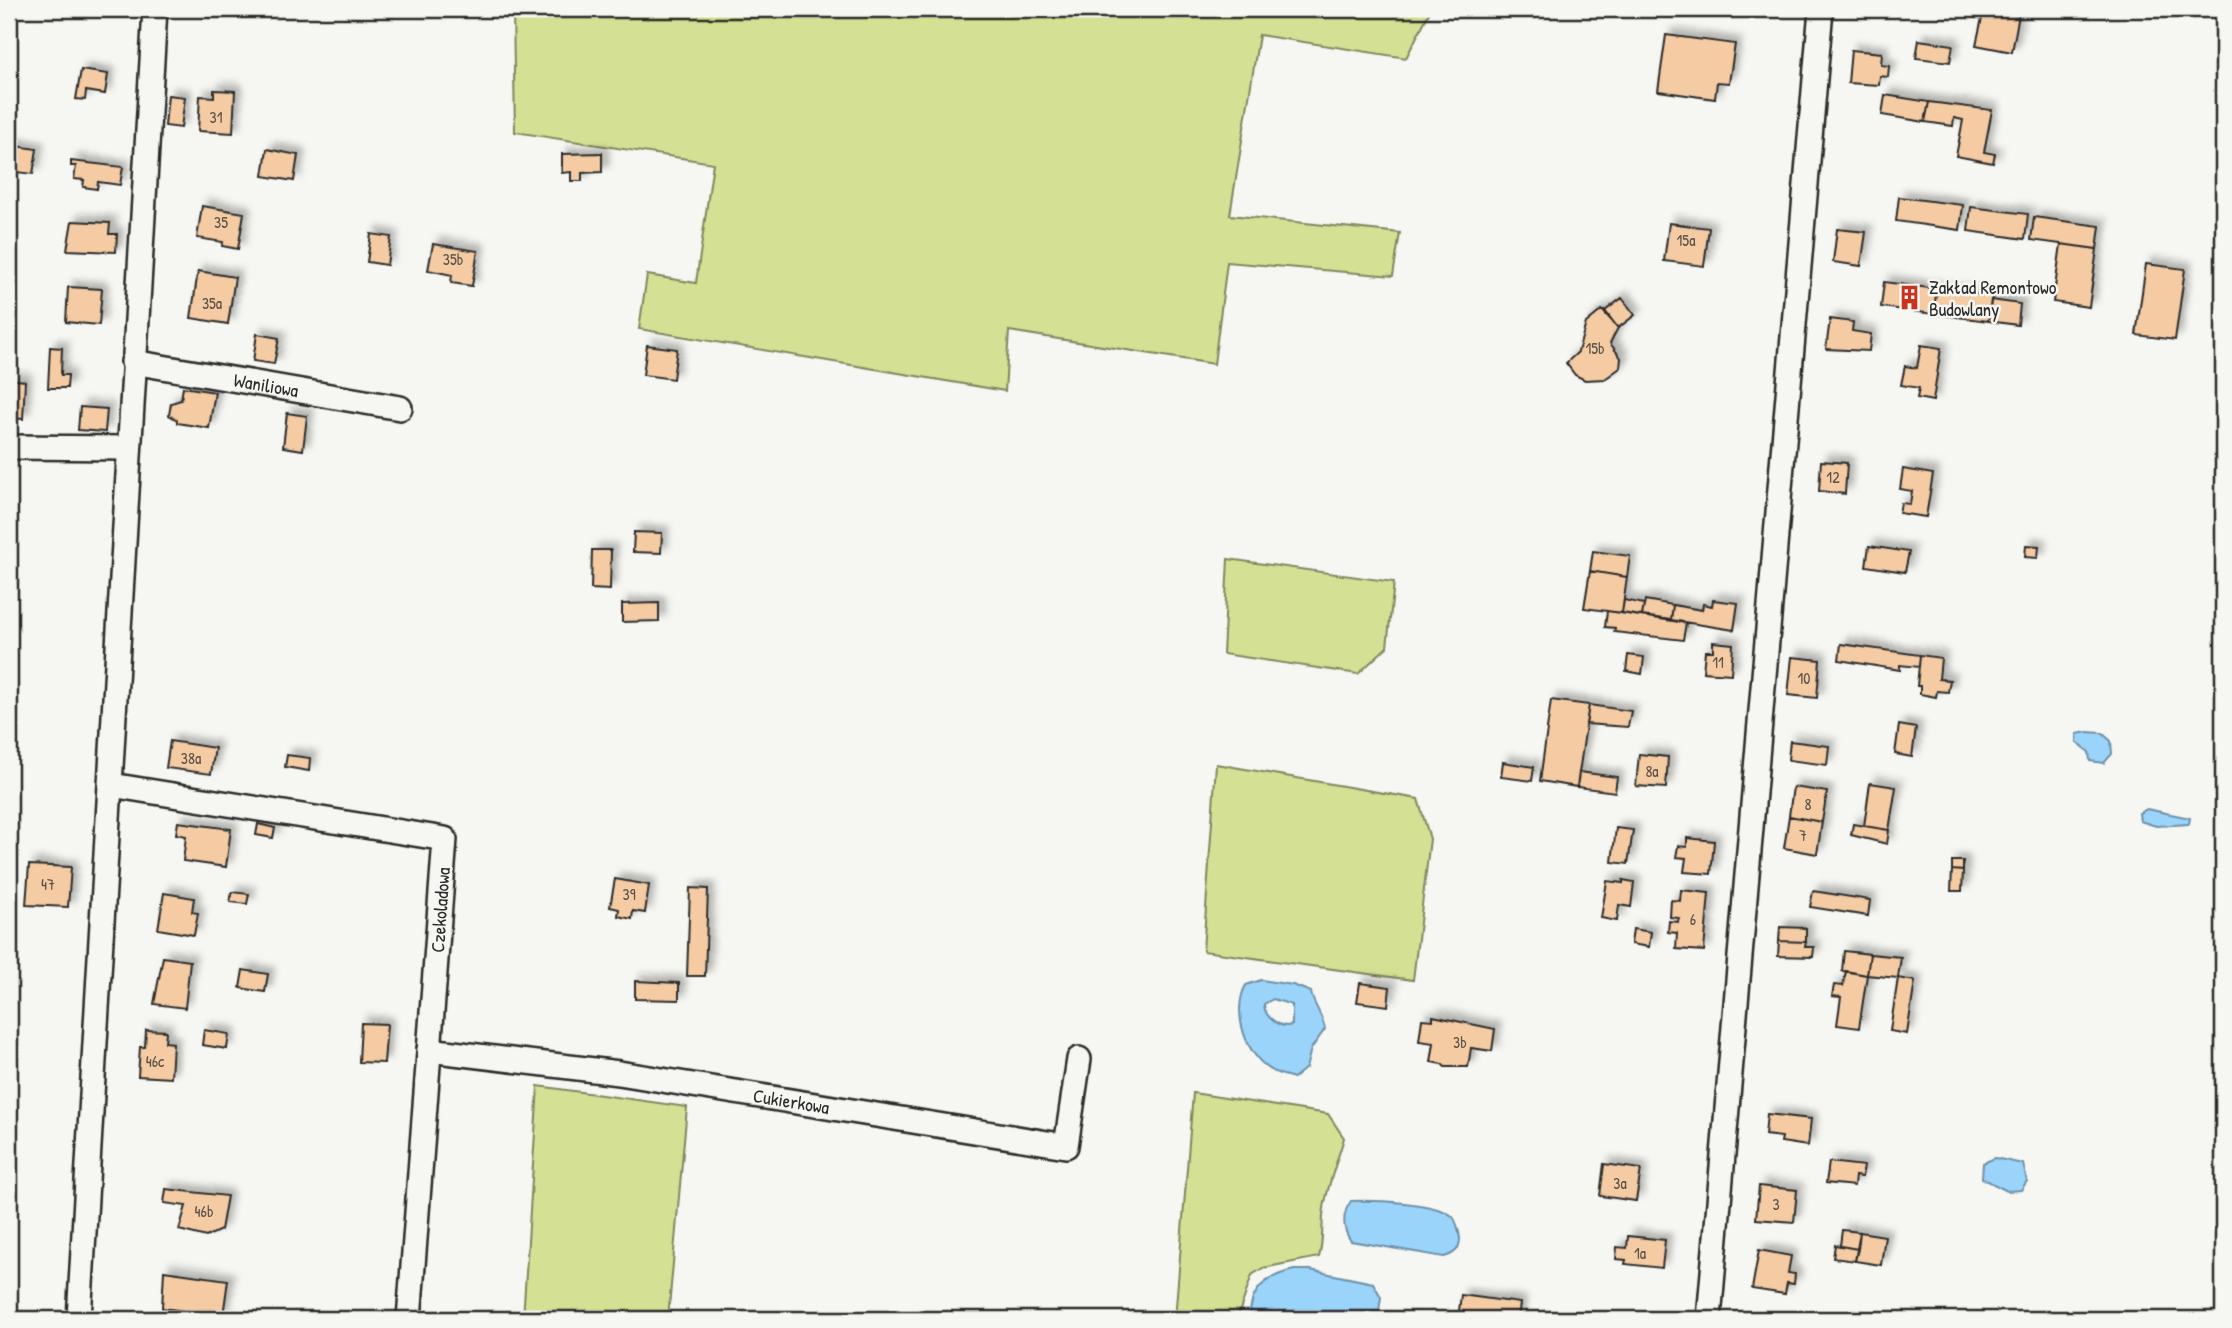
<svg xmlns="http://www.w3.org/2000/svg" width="2232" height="1328" font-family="'Patrick Hand',sans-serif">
<defs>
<filter id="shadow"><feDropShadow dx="6" dy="-6" stdDeviation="3.5" flood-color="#0004"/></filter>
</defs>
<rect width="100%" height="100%" fill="#f6f6f2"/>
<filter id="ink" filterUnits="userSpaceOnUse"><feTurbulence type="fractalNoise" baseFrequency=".0143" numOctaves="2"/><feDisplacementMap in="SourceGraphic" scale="14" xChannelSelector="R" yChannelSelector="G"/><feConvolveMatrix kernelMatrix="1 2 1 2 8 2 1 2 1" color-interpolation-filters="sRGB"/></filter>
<g filter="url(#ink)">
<path fill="#d4e093" stroke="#80865f" stroke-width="2" d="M513,9H1431L1406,58L1259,35L1230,215L1400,233L1393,276L1227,262L1214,364L1009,331L1005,391L639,329L647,275L696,283L713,163L515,132Z
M1228,559L1394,582L1387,647L1358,674L1223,654Z
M1216,764L1418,799L1430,839L1413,980L1203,951Z
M538,1086L687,1107L668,1319H523Z
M1193,1093L1328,1114L1344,1138C1337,1162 1328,1184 1324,1208C1321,1225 1324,1240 1319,1257L1263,1268L1252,1275L1237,1319H1175Z"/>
<path fill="#9ad4fa" stroke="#6e90a7" stroke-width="2" fill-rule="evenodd" d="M2087,732L2102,733L2111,741L2112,754L2104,763L2090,761L2089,752L2077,743V734Z
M2147,809L2190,818L2189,824L2156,826L2140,821L2139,813Z
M1261,980L1293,985L1311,992C1312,1003 1322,1013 1325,1029L1311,1049L1306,1068L1294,1078C1288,1076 1279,1075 1273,1071C1246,1057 1231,1012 1246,985ZM1273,999L1292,1005V1025C1280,1029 1264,1017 1264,1004Z
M1995,1158L2023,1164L2027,1181L2021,1190L2007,1191L1982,1178L1983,1163Z
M1351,1201C1371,1200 1439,1202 1453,1217C1457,1222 1459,1232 1460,1238C1460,1249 1455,1254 1444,1257L1351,1241C1342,1229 1342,1213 1351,1201Z
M1294,1270H1310L1373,1283L1381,1297L1378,1318L1250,1319C1249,1289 1267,1276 1294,1270Z"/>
<path fill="#f4cba3" stroke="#2b2b2b" stroke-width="2" filter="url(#shadow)" d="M1984,9H2020L2012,52L1976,45Z
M1666,35L1735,44L1729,83L1717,82L1715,99L1658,91Z
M1919,40L1953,45L1950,62L1916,58Z
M1851,50L1882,53L1881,65L1889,66L1888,77L1880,76L1879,85L1848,83Z
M81,70L108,74L105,94L86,91L85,100L76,99Z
M214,90L235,91L233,133L198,131L200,96L214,97Z
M168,95L185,97L181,128L165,126Z
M1885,95L1929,102L1925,122L1882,115Z
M1929,102L1992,110L1984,152L1995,154L1993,163L1956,156L1963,120L1954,118L1953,126L1925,122Z
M9,145L37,149L33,174L9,171Z
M267,149L298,155L294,181L263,176Z
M602,153V172L582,173V181H571V172L562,173V154Z
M71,161L123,167L120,185L98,182L97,189L83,187L84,180L74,179L76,166H71Z
M1899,197L1963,205L1960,230L1896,221Z
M202,206L244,213L238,249L222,246L223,242L197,238Z
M1971,207L2028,214L2025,239L1968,231Z
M2034,217L2100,226L2097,249L2031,240Z
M72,221L110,223L109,234H117L116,252L67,250Z
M1669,223L1709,228L1704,266L1664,261Z
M1837,229L1866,232L1861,266L1833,262Z
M371,234L391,237L387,265L367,262Z
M433,244L478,251L472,286L451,283L452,275L428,270Z
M2061,244L2097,249L2089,307L2053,302Z
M2146,264L2185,269L2175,340L2136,335Z
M198,271L235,277L228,324L191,318Z
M1884,282L1937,289L1933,314L1881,307Z
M68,287L102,289L99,325L66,322Z
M1937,289L1992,296L1988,321L1933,314Z
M1622,298L1635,315L1618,328L1605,311Z
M1991,300L2020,304L2018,325L1988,321Z
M1602,310L1618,328L1610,343L1621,358L1620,368L1605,379L1585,380L1575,375L1566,363L1578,352L1586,323Z
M1830,319L1853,322L1852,331L1871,334L1869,351L1826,349Z
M257,334L279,338L274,364L253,361Z
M647,345L677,349L673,379L643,375Z
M1921,345L1941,348L1933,401L1917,398L1919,388L1901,385L1905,366L1917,368Z
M50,347L62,348L61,375H68L67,388H48Z
M9,379L25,381L23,419L9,418Z
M183,387L215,392L209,428L177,423V420L169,415L171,403L181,400Z
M80,407L107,409L105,432L78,430Z
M287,413L307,416L303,450L283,447Z
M1821,461L1847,463L1845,494L1819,491Z
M1903,469L1933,474L1926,517L1899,513L1901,503L1910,504L1912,491L1900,489Z
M634,532L662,533L661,553L633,552Z
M2026,545L2039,546L2038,558L2025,557Z
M1869,546L1909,552L1905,572L1866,566Z
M592,550H611L610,590L591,589Z
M1593,551L1630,556L1627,577L1590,571Z
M1590,571L1627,577L1622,613L1584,608Z
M1624,600L1644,604L1642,616L1622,613Z
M1645,600L1673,605L1671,620L1642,616Z
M1713,600L1738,603L1734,630L1671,620L1673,605L1702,610L1703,604L1712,606Z
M659,603V621L622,622V604Z
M1607,611L1686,623L1683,640L1614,632L1615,628L1605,627Z
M1713,642L1733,644L1731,674L1703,672L1705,651H1713Z
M1841,644L1920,655L1919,667L1900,665V670L1839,660Z
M1628,655L1644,657L1642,674L1626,671Z
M1920,655L1941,658L1939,679L1950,680L1948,692L1937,691L1936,697L1920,694V686H1917Z
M1792,657L1820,660L1817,698L1788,695Z
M1551,700L1589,705L1577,787L1540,781Z
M1589,705L1631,711L1628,727L1586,724Z
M1899,725L1916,728L1912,757L1895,754Z
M170,741L215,748L211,774L166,768Z
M1790,741L1829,746L1827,765L1788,760Z
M1639,754L1668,757L1666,788L1636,786Z
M287,755L310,758L309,771L285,767Z
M1503,762L1534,767L1532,781L1501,777Z
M1579,772L1617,777L1615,792L1577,787Z
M1870,783L1896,787L1889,830L1864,826Z
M1793,787L1827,792L1822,822L1789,816Z
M1789,816L1822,822L1817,854L1784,848Z
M178,822L231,829L226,867L183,861L186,836L176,834Z
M258,824L275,828L273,838L256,835Z
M1853,824L1889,830L1887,844L1851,835Z
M1616,828L1633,830L1628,864L1612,862Z
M1687,838L1714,841L1711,874L1684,872L1686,858L1676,857L1678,846L1687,847Z
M1952,861H1963V871L1952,870Z
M29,865L71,867L68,907L26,905Z
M1952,870L1963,871L1962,891H1951Z
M615,879L649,885L645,913L633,911L632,919L618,916L619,909L610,907Z
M1623,880L1634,882L1631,907L1619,905L1617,921L1601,918L1607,881L1623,883Z
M690,888L708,889L705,976H687Z
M1681,890L1709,893L1704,951L1676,949L1677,933L1668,932L1669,921L1678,922L1679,918L1670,917L1671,900L1680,901Z
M1813,891L1870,900L1868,916L1810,907Z
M232,892L249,894L247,904L230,902Z
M164,893L194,898L192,912L198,913L194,935L158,929Z
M1780,927L1806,928V942L1779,941Z
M1633,929L1651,932L1649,947L1631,944Z
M1779,941L1806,942L1805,947H1814L1813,957L1778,956Z
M1844,951L1870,954L1867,975L1842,971Z
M1870,954L1901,957L1898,978L1867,975Z
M163,957L190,961L185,1008L154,1004Z
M243,970L268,974L265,992L240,988Z
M1846,971L1867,975L1859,1028L1837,1025L1841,997L1832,996L1834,985L1843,986Z
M1898,978L1915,981L1907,1034L1890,1031Z
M635,981L679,983V1000L635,999Z
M1360,983L1390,987L1388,1006L1357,1002Z
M1433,1016L1495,1029L1492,1051L1471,1048L1468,1067H1445L1442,1064L1431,1062L1434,1043L1419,1041L1422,1019L1433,1020Z
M361,1023L387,1024L384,1063L359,1062Z
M146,1030L166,1031L165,1042L173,1043L171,1078L138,1076L140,1047H145Z
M204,1030L229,1034L227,1049L202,1045Z
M1767,1114L1811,1119L1808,1146L1781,1142L1782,1137L1765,1135Z
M1829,1162L1864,1166L1862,1177L1855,1176L1854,1186L1826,1183Z
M1604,1164L1641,1169L1636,1201L1600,1196Z
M1759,1186L1797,1190L1794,1222L1756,1219Z
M166,1189L227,1196L221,1230L206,1237L179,1230L186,1206L164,1203Z
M1842,1230L1860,1232L1858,1249L1840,1246Z
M1860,1232L1885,1236L1881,1265L1855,1261Z
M1628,1236L1665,1240L1662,1268L1625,1264L1626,1260L1616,1259L1617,1247L1627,1248Z
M1835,1245L1858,1249L1855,1261L1833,1258Z
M1759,1250L1791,1256L1788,1273L1795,1274L1794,1284L1787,1283L1785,1294L1752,1289Z
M164,1271L228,1280L223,1316L162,1308Z
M1461,1295L1520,1303L1518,1319H1458Z"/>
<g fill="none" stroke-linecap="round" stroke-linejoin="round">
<defs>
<g id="minor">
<path id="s1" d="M133,362L400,408"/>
<path d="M9,447L128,448"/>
<path d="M111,785L445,839L409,1319"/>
<path id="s2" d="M429,1050L619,1073L1066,1146L1079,1059"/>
<path d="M79,1319L155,9"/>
<path d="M1709,1319L1821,9"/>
</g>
</defs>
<use href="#minor" stroke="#2b2b2b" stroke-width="28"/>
<use href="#minor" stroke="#f6f6f2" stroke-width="23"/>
</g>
</g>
<defs>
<symbol id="building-bare" viewBox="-9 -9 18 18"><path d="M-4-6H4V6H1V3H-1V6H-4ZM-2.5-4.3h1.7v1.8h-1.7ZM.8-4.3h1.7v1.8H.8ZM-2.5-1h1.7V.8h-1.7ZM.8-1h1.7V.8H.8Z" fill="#c8321e" stroke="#f6f6f2" stroke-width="2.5" paint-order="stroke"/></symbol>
</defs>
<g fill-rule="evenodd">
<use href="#building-bare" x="1892" y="280" width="35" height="35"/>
</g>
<g text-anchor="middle" stroke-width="5" stroke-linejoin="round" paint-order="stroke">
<g font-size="16" fill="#5d5349">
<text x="216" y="123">31</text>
<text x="221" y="228">35</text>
<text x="1686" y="246">15a</text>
<text x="453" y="265">35b</text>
<text x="212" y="309">35a</text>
<text x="1595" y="354">15b</text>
<text x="1833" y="483">12</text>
<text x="1718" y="668">11</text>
<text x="1804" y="684">10</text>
<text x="191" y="764">38a</text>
<text x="1652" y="777">8a</text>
<text x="1808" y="810">8</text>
<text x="1803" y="841">7</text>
<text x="48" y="890">47</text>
<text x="629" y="900">39</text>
<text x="1693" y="925">6</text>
<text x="1460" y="1048">3b</text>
<text x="155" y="1067">46c</text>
<text x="1620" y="1189">3a</text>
<text x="1776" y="1210">3</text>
<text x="204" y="1217">46b</text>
<text x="1640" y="1259">1a</text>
</g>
<g font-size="19" fill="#2b2b2b" stroke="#f6f6f2" text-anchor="start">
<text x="1929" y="294">Zakład Remontowo<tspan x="1929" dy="22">Budowlany</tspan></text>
</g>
<g font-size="19" fill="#2b2b2b" stroke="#f6f6f2">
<text dy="7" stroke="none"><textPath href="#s1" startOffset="135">Waniliowa</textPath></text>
<text transform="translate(440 910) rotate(-86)" y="7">Czekoladowa</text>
<text dy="7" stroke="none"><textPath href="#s2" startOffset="366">Cukierkowa</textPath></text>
</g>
</g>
<rect width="2232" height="1328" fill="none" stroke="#f6f6f2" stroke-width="35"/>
<rect x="18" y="18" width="2197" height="1293" fill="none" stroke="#2b2b2b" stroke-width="2.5" filter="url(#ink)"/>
</svg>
